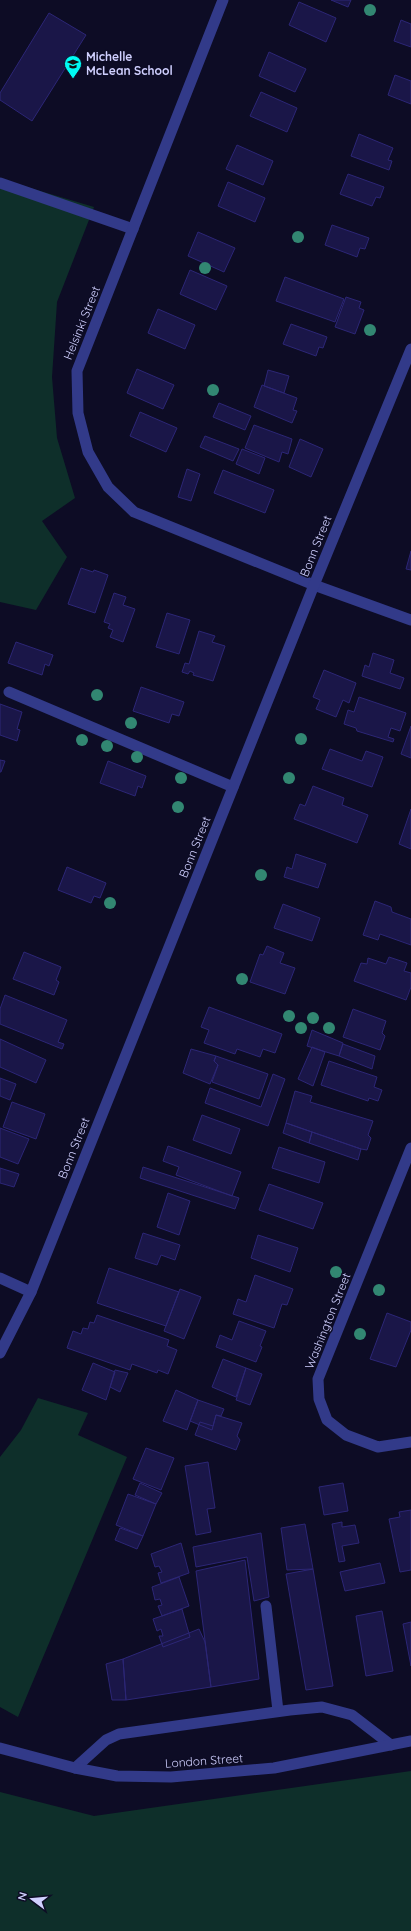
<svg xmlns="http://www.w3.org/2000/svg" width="411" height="1931" font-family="Quicksand,sans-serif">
<rect width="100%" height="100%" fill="#0d0c25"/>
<path fill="#0e2f2a" d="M0,179L94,207L57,302L52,377L57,438L75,498L42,521L67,557L36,610L0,602Z
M38,1398L88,1413L78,1435L127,1457L18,1717L0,1707V1457L21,1430Z
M411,1771V1931H0V1792L94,1816Z"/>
<path fill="#1a1648" stroke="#2c2676" d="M331,0H351L348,7Z
M299,2L336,18L326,42L289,25Z
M49,13L86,35L32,121L0,100V93Z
M401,20L411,24V47L394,41Z
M269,52L306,69L295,92L259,76Z
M395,75L411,81V104L388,95Z
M261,92L297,108L287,132L250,116Z
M359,134L393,148L388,160L392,161L389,170L351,156Z
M237,145L273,161L263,185L226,169Z
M348,174L384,187L380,198L376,197L372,206L340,194Z
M228,182L265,198L255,222L218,206Z
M332,225L369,238L365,249L360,248L357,257L325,245Z
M198,232L235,248L224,272L188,256Z
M190,270L227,286L216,310L180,294Z
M285,277L344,299L335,322L276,301Z
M346,297L361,302L359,308L364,310L355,334L335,327Z
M158,309L195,325L185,349L148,333Z
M291,324L327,337L323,348L319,347L316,356L283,344Z
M137,369L174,385L163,409L127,393Z
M268,370L289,376L284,393L264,386Z
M262,385L297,398L293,410L297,411L292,423L254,407Z
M219,403L251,416L245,430L213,417Z
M140,412L177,428L166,452L130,436Z
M254,425L292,439L288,454L282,452L279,462L245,448Z
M205,436L239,449L233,461L200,447Z
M300,439L323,449L311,477L289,467Z
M242,449L265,458L259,474L236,464Z
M187,469L200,474L191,501L178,497Z
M223,470L274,490L265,513L214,493Z
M411,551V570L406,569Z
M81,568L93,572L94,570L108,575L95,613L68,604Z
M114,593L126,597L123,605L135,609L123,642L110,637L113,630L108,628L110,624L104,622Z
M167,613L190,620L179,654L156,647Z
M199,631L215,636L212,642L225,646L213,681L193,675L194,673L190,671L188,674L182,672L185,663L189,664Z
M16,642L53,655L49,666L45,664L42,675L8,663Z
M373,653L394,660L390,673L404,678L400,689L362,676L365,665L369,667Z
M324,670L356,683L349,703L343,700L336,717L316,709L320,700L313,697Z
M141,687L184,702L179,716L172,714L169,723L133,711Z
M359,697L406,713L400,731L391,728L388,737L394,739L393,742L357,731L356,728L344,724L348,710L354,712Z
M0,704L22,712L17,729L20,730L17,741L0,735Z
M411,726V758L401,754Z
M330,749L362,761L366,751L383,757L372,787L322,769Z
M0,760L5,761L1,772H0Z
M108,761L146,776L142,788L138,786L135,796L100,783Z
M313,786L344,798L342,805L368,815L357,843L294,819L300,804L305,806Z
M411,809V849L399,844Z
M296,854L326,864L318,888L284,877L287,867L292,869Z
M67,867L106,883L100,898L94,896L91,903L58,890Z
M375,901L391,907L392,912L411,919V945L380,934L378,940L363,935Z
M283,904L320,918L312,941L274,928Z
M267,946L284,953L280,963L295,968L285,994L250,982L260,954L263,955Z
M24,952L61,967L56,980L59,982L54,995L13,979Z
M389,957L407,963L404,971L411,973V987L406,1000L354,981L361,963L367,964L368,958L386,964Z
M5,995L67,1020L58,1042L64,1044L62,1049L0,1024V1009Z
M209,1007L282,1034L275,1053L263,1049L260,1057L237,1049L235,1054L204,1043L209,1030L201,1027Z
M353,1009L386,1021L382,1033L385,1036L380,1050L343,1037Z
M312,1030L343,1043L339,1056L307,1046Z
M0,1039L46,1060L36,1083L0,1067Z
M343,1044L375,1056L372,1069L339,1056Z
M312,1047L325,1052L313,1086L298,1079Z
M191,1049L216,1056L214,1061L218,1065L210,1084L183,1073Z
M216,1056L268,1074L259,1099L212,1082L218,1065L214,1061Z
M329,1061L377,1077L374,1087L382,1090L378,1101L369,1098L368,1101L321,1085Z
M273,1074L285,1079L268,1126L205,1103L210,1088L261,1107Z
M0,1078L16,1084L10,1100L0,1096Z
M295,1091L312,1096L310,1102L373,1121L368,1135L371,1138L367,1150L361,1149L286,1123Z
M12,1102L45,1114L36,1139L3,1127Z
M202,1115L240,1129L231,1154L193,1140Z
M286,1123L312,1132L309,1143L283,1133Z
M0,1128L29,1139L18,1164L0,1157Z
M312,1132L361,1149L358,1160L309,1143Z
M168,1146L241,1172L232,1196L176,1175L179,1167L163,1161Z
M279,1147L325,1162L319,1183L272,1168Z
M143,1167L239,1198L235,1209L140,1178Z
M0,1168L19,1174L14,1187L0,1183Z
M269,1184L323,1203L313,1229L259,1210Z
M168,1193L190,1201L179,1235L157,1227Z
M143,1233L180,1245L175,1260L161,1255L157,1265L135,1258Z
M258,1235L298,1248L290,1272L251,1258Z
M109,1268L179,1292L166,1326L97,1303Z
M255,1275L293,1289L287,1305L282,1304L274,1328L233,1314L238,1299L246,1302Z
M180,1289L201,1297L184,1339L164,1331Z
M387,1313L411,1322V1330L396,1367L370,1359Z
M97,1315L169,1340L167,1346L177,1350L168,1374L158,1370L157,1373L132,1364L130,1370L67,1348L73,1331L81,1334L83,1328L88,1329L90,1322L94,1323Z
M239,1321L266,1331L260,1346L262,1347L256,1362L216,1347L220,1335L232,1340Z
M223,1359L246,1368L236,1397L212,1387Z
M93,1363L115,1372L106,1400L82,1390Z
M246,1368L262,1374L250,1405L236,1400Z
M115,1370L128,1373L120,1392L110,1387Z
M176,1390L198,1400L187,1430L163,1421Z
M198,1400L224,1409L221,1416L216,1415L212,1430L190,1421Z
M216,1415L242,1423L237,1436L240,1440L236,1450L195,1435L200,1422L213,1426Z
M146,1448L174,1458L161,1490L133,1479Z
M208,1462L215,1508L207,1509L211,1532L196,1535L185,1466Z
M140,1483L162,1493L156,1504L135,1495Z
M343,1483L348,1511L324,1515L319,1487Z
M128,1494L156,1504L143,1536L116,1525Z
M411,1510V1570L400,1572L389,1519L400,1517L399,1512Z
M342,1522V1527L355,1525L359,1543L342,1546L345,1561L339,1562L332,1524Z
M305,1524L313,1569L287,1570L281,1528Z
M120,1528L143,1536L137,1549L115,1540Z
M261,1533L269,1597L254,1601L247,1557L196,1567L193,1547Z
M181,1543L189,1573L161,1583L158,1573L162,1572L159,1566L155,1567L151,1554Z
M245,1560L259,1679L211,1687L196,1571Z
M380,1563L385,1583L345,1591L340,1572Z
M313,1569L333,1686L306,1690L286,1574Z
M179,1577L189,1606L162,1616L158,1606L162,1605L160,1599L155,1600L152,1587Z
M182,1609L190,1637L163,1647L159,1636H163L161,1629L157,1631L153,1619Z
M382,1611L393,1671L366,1676L356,1616Z
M411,1622V1666L403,1624Z
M199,1629L205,1642L211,1687L126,1700L123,1659Z
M123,1659L126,1700H112L106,1664Z"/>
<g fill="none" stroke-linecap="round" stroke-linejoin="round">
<path stroke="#323a89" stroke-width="11" d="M0,183L133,229
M266,1606L278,1711
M75,1768L106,1740L119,1734L290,1710L322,1707L352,1715L391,1745"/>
<path stroke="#323a89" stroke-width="11" d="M223,0L77,371L78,413L88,452L108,487L134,512L314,585L411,620
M9,692L233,787
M411,1148L318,1379L319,1399L327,1420L346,1435L378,1447L411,1442
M0,1278L31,1292
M0,1748L75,1768L117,1776L171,1777L274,1768L411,1741"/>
<path stroke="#323a89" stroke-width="11" d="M0,1353L31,1292L314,585L411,349"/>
</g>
<g fill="#328772">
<circle cx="370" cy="10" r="6"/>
<circle cx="298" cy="237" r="6"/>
<circle cx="205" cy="268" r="6"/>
<circle cx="370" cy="330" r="6"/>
<circle cx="213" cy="390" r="6"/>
<circle cx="97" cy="695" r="6"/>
<circle cx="131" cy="723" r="6"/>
<circle cx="301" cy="739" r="6"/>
<circle cx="82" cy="740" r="6"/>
<circle cx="107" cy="746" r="6"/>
<circle cx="137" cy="757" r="6"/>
<circle cx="181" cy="778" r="6"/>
<circle cx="289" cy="778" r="6"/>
<circle cx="178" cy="807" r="6"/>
<circle cx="261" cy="875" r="6"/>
<circle cx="110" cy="903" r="6"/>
<circle cx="242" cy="979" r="6"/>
<circle cx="289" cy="1016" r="6"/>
<circle cx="313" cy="1018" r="6"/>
<circle cx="301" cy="1028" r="6"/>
<circle cx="329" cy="1028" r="6"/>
<circle cx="336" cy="1272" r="6"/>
<circle cx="379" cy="1290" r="6"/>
<circle cx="360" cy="1334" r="6"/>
</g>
<defs>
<symbol id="school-pin" viewBox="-11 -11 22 30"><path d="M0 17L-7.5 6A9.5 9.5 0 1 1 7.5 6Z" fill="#00fbf4" stroke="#0d0c25"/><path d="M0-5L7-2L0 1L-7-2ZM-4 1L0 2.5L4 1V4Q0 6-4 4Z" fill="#111"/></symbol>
</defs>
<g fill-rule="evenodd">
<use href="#school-pin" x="63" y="54" width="20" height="27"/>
</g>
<g text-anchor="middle" stroke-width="3" stroke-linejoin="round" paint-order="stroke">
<g font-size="12" font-weight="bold" fill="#d0d0ff" stroke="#0d0c25" text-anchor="start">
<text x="86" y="61">Michelle<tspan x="86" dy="14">McLean School</tspan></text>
</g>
<g font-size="12" fill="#d0d0ff" stroke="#0d0c25">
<text transform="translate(82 323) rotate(-68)" y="4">Helsinki Street</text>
<text transform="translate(316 546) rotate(-68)" y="4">Bonn Street</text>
<text transform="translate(195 847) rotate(-68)" y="4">Bonn Street</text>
<text transform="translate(74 1148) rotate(-68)" y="4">Bonn Street</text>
<text transform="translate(328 1321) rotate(-68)" y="4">Washington Street</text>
<text transform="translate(204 1761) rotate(-4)" y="4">London Street</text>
</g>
</g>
<g transform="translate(32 1899) rotate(286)" stroke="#0d0c25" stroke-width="3" paint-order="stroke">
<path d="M0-3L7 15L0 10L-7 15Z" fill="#d0d0ff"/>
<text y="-6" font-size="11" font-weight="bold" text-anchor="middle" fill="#d0d0ff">N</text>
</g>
</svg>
